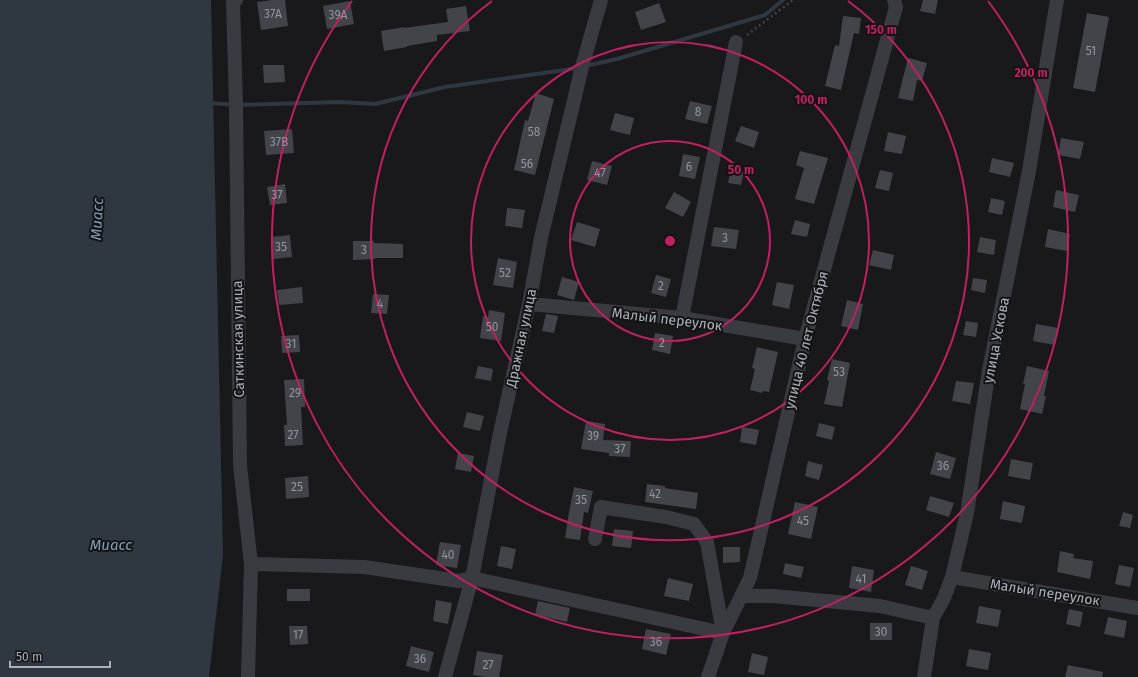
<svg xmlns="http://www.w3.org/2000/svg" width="1138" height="677" font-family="'Fira Sans',sans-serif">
<rect width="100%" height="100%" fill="#19191c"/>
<path fill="#2f3840" d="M0,0H211L223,555L209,677H0Z"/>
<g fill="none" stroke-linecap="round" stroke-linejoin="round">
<path stroke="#2f3840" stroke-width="4" d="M586,66L617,59L765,15L783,0
M210,103L236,105L340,102L375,104L445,87L579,68"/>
</g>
<path fill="#434449" d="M272,0H285L288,26L261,30L257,2Z
M923,0H938L935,14L920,11Z
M350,1L354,24L327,29L323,6Z
M659,3L666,22L641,30L635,12Z
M466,6L470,31L437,35V41L407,46V47L384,51L381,31L404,27V28L448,22L446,9Z
M1087,13L1109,17L1095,92L1073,88Z
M843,16L861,18L859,34L854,33L841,90L825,86L835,45L839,46Z
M908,58L927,63L922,81L917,80L913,101L898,98Z
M263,65H284L285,82L264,83Z
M536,93L554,99L535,175L514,170L525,120L528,121Z
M690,101L712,106L707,124L685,119Z
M615,113L634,118L630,135L610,130Z
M741,126L759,132L754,148L735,141Z
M292,129L294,153L266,155L264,131Z
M888,132L906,136L902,154L884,151Z
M1061,138L1084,142L1080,159L1058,155Z
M800,151L828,158L814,204L795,199L804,168L796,165Z
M683,154L700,157L695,179L679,176Z
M992,158L1014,163L1010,177L989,172Z
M592,161L612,166L607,185L587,180Z
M731,168L744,171L741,185L728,183Z
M880,170L893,173L889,191L875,188Z
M285,184L287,203L270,205L267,187Z
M1056,190L1079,195L1075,212L1053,207Z
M674,192L691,202L683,217L665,208Z
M991,198L1005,201L1002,215L988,212Z
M507,208L525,210L522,228L505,226Z
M795,220L810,224L807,237L791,234Z
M577,222L600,229L595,247L571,240Z
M714,227L739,230L736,249L711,246Z
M1048,229L1070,234L1067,251L1045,247Z
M290,235L292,257L273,259L271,237Z
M980,237L996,240L994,255L977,252Z
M353,241H374V243L403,244V258H375V259L353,260Z
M873,250L894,255L891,270L869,265Z
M498,258L517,262L513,288L493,285Z
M656,275L671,279L666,297L651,293Z
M562,277L579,282L574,300L557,295Z
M973,278L987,280L985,293L971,290Z
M777,282L794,285L789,309L772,305Z
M302,287L303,303L279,305L277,290Z
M373,294L389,295L387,314L371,313Z
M847,300L863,304L858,330L841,326Z
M489,310L505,313L501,341L480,338L483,316L488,317Z
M546,314L558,316L554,333L542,331Z
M966,321L978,323L976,337L963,335Z
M1036,324L1058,328L1055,345L1033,341Z
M655,333L673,336L670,354L652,350Z
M299,335L300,352L282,353L281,336Z
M757,347L778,352L769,392L763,391L762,393L750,390L755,369L752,368Z
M832,359L850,363L842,407L824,404L829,381L827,380Z
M478,366L493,369L491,381L475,378Z
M1027,366L1049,371L1044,396H1046L1042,414L1020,409L1025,384H1023Z
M304,379L305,407H301L303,445L285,446L284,425H287L284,380Z
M956,381L974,383L970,404L952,401Z
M467,412L484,416L480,431L463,427Z
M586,421L605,424L603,440L631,441L630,457L609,456V453L581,449Z
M819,423L835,427L832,440L816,436Z
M742,427L759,430L756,445L740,442Z
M936,452L956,458L950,479L930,474Z
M458,453L474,456L471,472L455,469Z
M1011,459L1033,463L1030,480L1008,476Z
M808,461L823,465L819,480L805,476Z
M308,476L309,497L286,499L285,478Z
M647,484L665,486V488L698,493L696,509L645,502Z
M574,487L593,491L588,513L584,512L580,540L565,538L569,512Z
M930,496L954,503L949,517L926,510Z
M1003,501L1025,506L1022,523L1000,519Z
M795,502L818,507L811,539L788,534Z
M1123,512L1133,515L1130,528L1119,526Z
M614,529L633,531L631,548L612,546Z
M440,542L461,545L457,568L436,565Z
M501,546L516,549L512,569L497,566Z
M723,547H740V562L723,563Z
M1060,551L1074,554L1073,558L1093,561L1090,579L1057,572Z
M785,563L804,567L801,578L783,574Z
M1119,565L1134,568L1130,587L1115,584Z
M852,566L874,570L871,592L849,588Z
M911,566L928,571L922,590L905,585Z
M668,578L693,584L689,601L664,596Z
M287,589H310V601H287Z
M436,600L452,603L448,624L433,621Z
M538,601L570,608L567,622L535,615Z
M979,606L1001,610L998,627L976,623Z
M1069,609L1083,612L1080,627L1066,624Z
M1108,617L1127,621L1124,638L1104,634Z
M870,623H892V640H870Z
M289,626H307L308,644L290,645Z
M646,629L671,634L666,655L642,649Z
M411,646L434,652L429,672L406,666Z
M969,649L991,653L988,670L966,666Z
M477,651L503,655L499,677H486L473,675Z
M752,653L768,657L764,675L748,672Z
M1068,665L1103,672L1102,677H1065Z"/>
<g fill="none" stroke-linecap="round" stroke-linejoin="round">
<path stroke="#404248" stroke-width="2.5" stroke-dasharray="2 3" stroke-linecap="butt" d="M747,35L793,0"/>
<path stroke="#3a3b41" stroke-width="14" d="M236,0L233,1L236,105L240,465L251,564L248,677
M529,304L682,318L805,339
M682,318L736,42
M251,564L364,567L459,581L472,578L723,633L707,542L694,524L666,517L601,507L595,539
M952,577L1138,608
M741,596H773L880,606L933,618
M445,677L472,578L500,433L529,304L541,238L582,67L601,0
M708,677L723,633L750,578L805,339L896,7L894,0
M924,677L933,618L944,598L952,577L967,513L989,370L1029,171L1057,0"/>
</g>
<g fill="none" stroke="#c12060" stroke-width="2">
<circle cx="670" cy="241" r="100"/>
<circle cx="670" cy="241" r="199"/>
<path d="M848 1A299 299 0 1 1 492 1"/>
<path d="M988 1A398 398 0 1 1 352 1"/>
</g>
<g text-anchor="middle" stroke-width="4" stroke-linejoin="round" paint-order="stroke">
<g font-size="12" fill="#91959e">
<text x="273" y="18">37А</text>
<text x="338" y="19">39А</text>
<text x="1091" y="55">51</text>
<text x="698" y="116">8</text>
<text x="534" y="136">58</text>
<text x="279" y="146">37В</text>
<text x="527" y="168">56</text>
<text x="689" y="171">6</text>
<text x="600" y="177">47</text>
<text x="277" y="199">37</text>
<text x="725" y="242">3</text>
<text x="281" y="251">35</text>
<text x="364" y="254">3</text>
<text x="505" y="277">52</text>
<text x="661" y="290">2</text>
<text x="380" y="308">4</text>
<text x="492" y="331">50</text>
<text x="662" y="347">2</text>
<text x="291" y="348">31</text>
<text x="839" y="376">53</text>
<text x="295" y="397">29</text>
<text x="293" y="439">27</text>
<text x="593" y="440">39</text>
<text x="620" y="453">37</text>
<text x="943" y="470">36</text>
<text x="297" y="491">25</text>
<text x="655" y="498">42</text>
<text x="581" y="504">35</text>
<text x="803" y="525">45</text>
<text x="448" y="559">40</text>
<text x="861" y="583">41</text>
<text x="881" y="636">30</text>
<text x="298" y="639">17</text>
<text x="656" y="646">36</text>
<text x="420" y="663">36</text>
<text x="488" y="669">27</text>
</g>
<g font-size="14" fill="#abb0bb" stroke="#141417">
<text transform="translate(667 319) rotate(7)" y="5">Малый переулок</text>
<text transform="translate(521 338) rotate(-78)" y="5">Дражная улица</text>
<text transform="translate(238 339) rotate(-91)" y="5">Саткинская улица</text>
<text transform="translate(806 340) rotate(-76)" y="5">улица 40 лет Октября</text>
<text transform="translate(996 340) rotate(-79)" y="5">улица Ускова</text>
<text transform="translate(1045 592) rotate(9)" y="5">Малый переулок</text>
</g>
<g font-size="15" font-style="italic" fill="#829eb7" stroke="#141417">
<text transform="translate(97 219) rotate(-87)" y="5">Миасс</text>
<text x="111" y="550">Миасс</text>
</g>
</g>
<circle cx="670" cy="241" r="6" fill="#c12060" stroke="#141417" stroke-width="2"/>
<g font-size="12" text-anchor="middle" font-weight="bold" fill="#c12060" stroke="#141417" stroke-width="4" stroke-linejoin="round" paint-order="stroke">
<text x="881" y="34">150 m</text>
<text x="1031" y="77">200 m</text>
<text x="811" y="104">100 m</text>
<text x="741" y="174">50 m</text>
</g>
<path d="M10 661v6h100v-6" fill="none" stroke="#abb0bb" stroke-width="2"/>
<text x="16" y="661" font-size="12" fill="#abb0bb" stroke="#141417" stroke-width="3" paint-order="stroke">50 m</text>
</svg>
